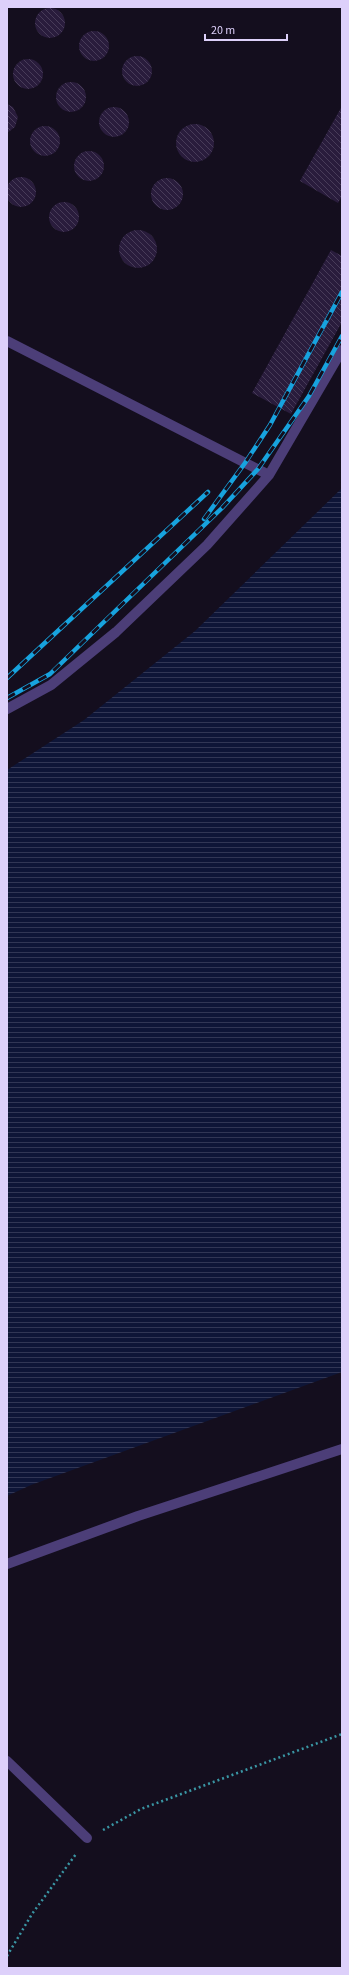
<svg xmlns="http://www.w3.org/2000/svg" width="349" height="1975" font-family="'Source Sans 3',sans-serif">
<defs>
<pattern id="water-rules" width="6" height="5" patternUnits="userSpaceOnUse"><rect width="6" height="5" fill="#0e1537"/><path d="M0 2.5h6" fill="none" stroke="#313655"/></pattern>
<pattern id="building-back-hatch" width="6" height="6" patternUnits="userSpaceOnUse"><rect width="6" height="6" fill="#291c3c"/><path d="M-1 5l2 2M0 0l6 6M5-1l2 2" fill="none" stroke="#483c59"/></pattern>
</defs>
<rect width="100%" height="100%" fill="#140e1e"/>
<path fill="url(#water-rules)" d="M342,488V1372L31,1485L7,1496V770L84,720L195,631Z"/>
<path fill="url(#building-back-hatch)" d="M35 23a15 15 0 1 1 30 0a15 15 0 1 1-30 0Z
M79 46a15 15 0 1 1 30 0a15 15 0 1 1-30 0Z
M122 71a15 15 0 1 1 30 0a15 15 0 1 1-30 0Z
M13 74a15 15 0 1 1 30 0a15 15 0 1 1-30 0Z
M56 97a15 15 0 1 1 30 0a15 15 0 1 1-30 0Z
M7,104L13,107L18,117L15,127L7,133Z
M342,106V196L338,203L300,181Z
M99 122a15 15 0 1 1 30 0a15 15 0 1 1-30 0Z
M176 143a19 19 0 1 1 38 0a19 19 0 1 1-38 0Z
M30 141a15 15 0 1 1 30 0a15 15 0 1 1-30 0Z
M74 166a15 15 0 1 1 30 0a15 15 0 1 1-30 0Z
M6 192a15 15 0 1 1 30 0a15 15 0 1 1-30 0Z
M151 194a16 16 0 1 1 32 0a16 16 0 1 1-32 0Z
M49 217a15 15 0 1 1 30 0a15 15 0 1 1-30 0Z
M119 249a19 19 0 1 1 38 0a19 19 0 1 1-38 0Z
M331,250L342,256V322L291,414L252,393Z"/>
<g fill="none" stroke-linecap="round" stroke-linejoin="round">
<path stroke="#3a96a4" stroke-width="2.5" stroke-dasharray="2 3" stroke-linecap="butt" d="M103,1830L141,1809L342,1734
M7,1956L32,1914L76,1854"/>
<path stroke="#4c3e78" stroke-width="10" d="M7,341L269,475
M7,709L51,685L116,632L207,545L269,475L342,350
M7,1564L138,1516L342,1449
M7,1761L87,1838"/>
<defs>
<path id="rail" d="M204,519L245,463L270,425L342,292
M7,678L208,492
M7,698L50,674L222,508L258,469L309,396L342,336"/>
</defs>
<use href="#rail" stroke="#17a3de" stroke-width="4.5"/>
<use href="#rail" stroke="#140e1e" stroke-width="3" stroke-dasharray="9" stroke-linecap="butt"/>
</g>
<rect width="349" height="1975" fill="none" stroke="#ddd0fa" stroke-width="16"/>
<path d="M205 34v6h82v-6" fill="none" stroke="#ddd0fa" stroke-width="2"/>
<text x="211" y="34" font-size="12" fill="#ddd0fa" stroke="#140e1e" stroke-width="3" paint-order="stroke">20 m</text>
</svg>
